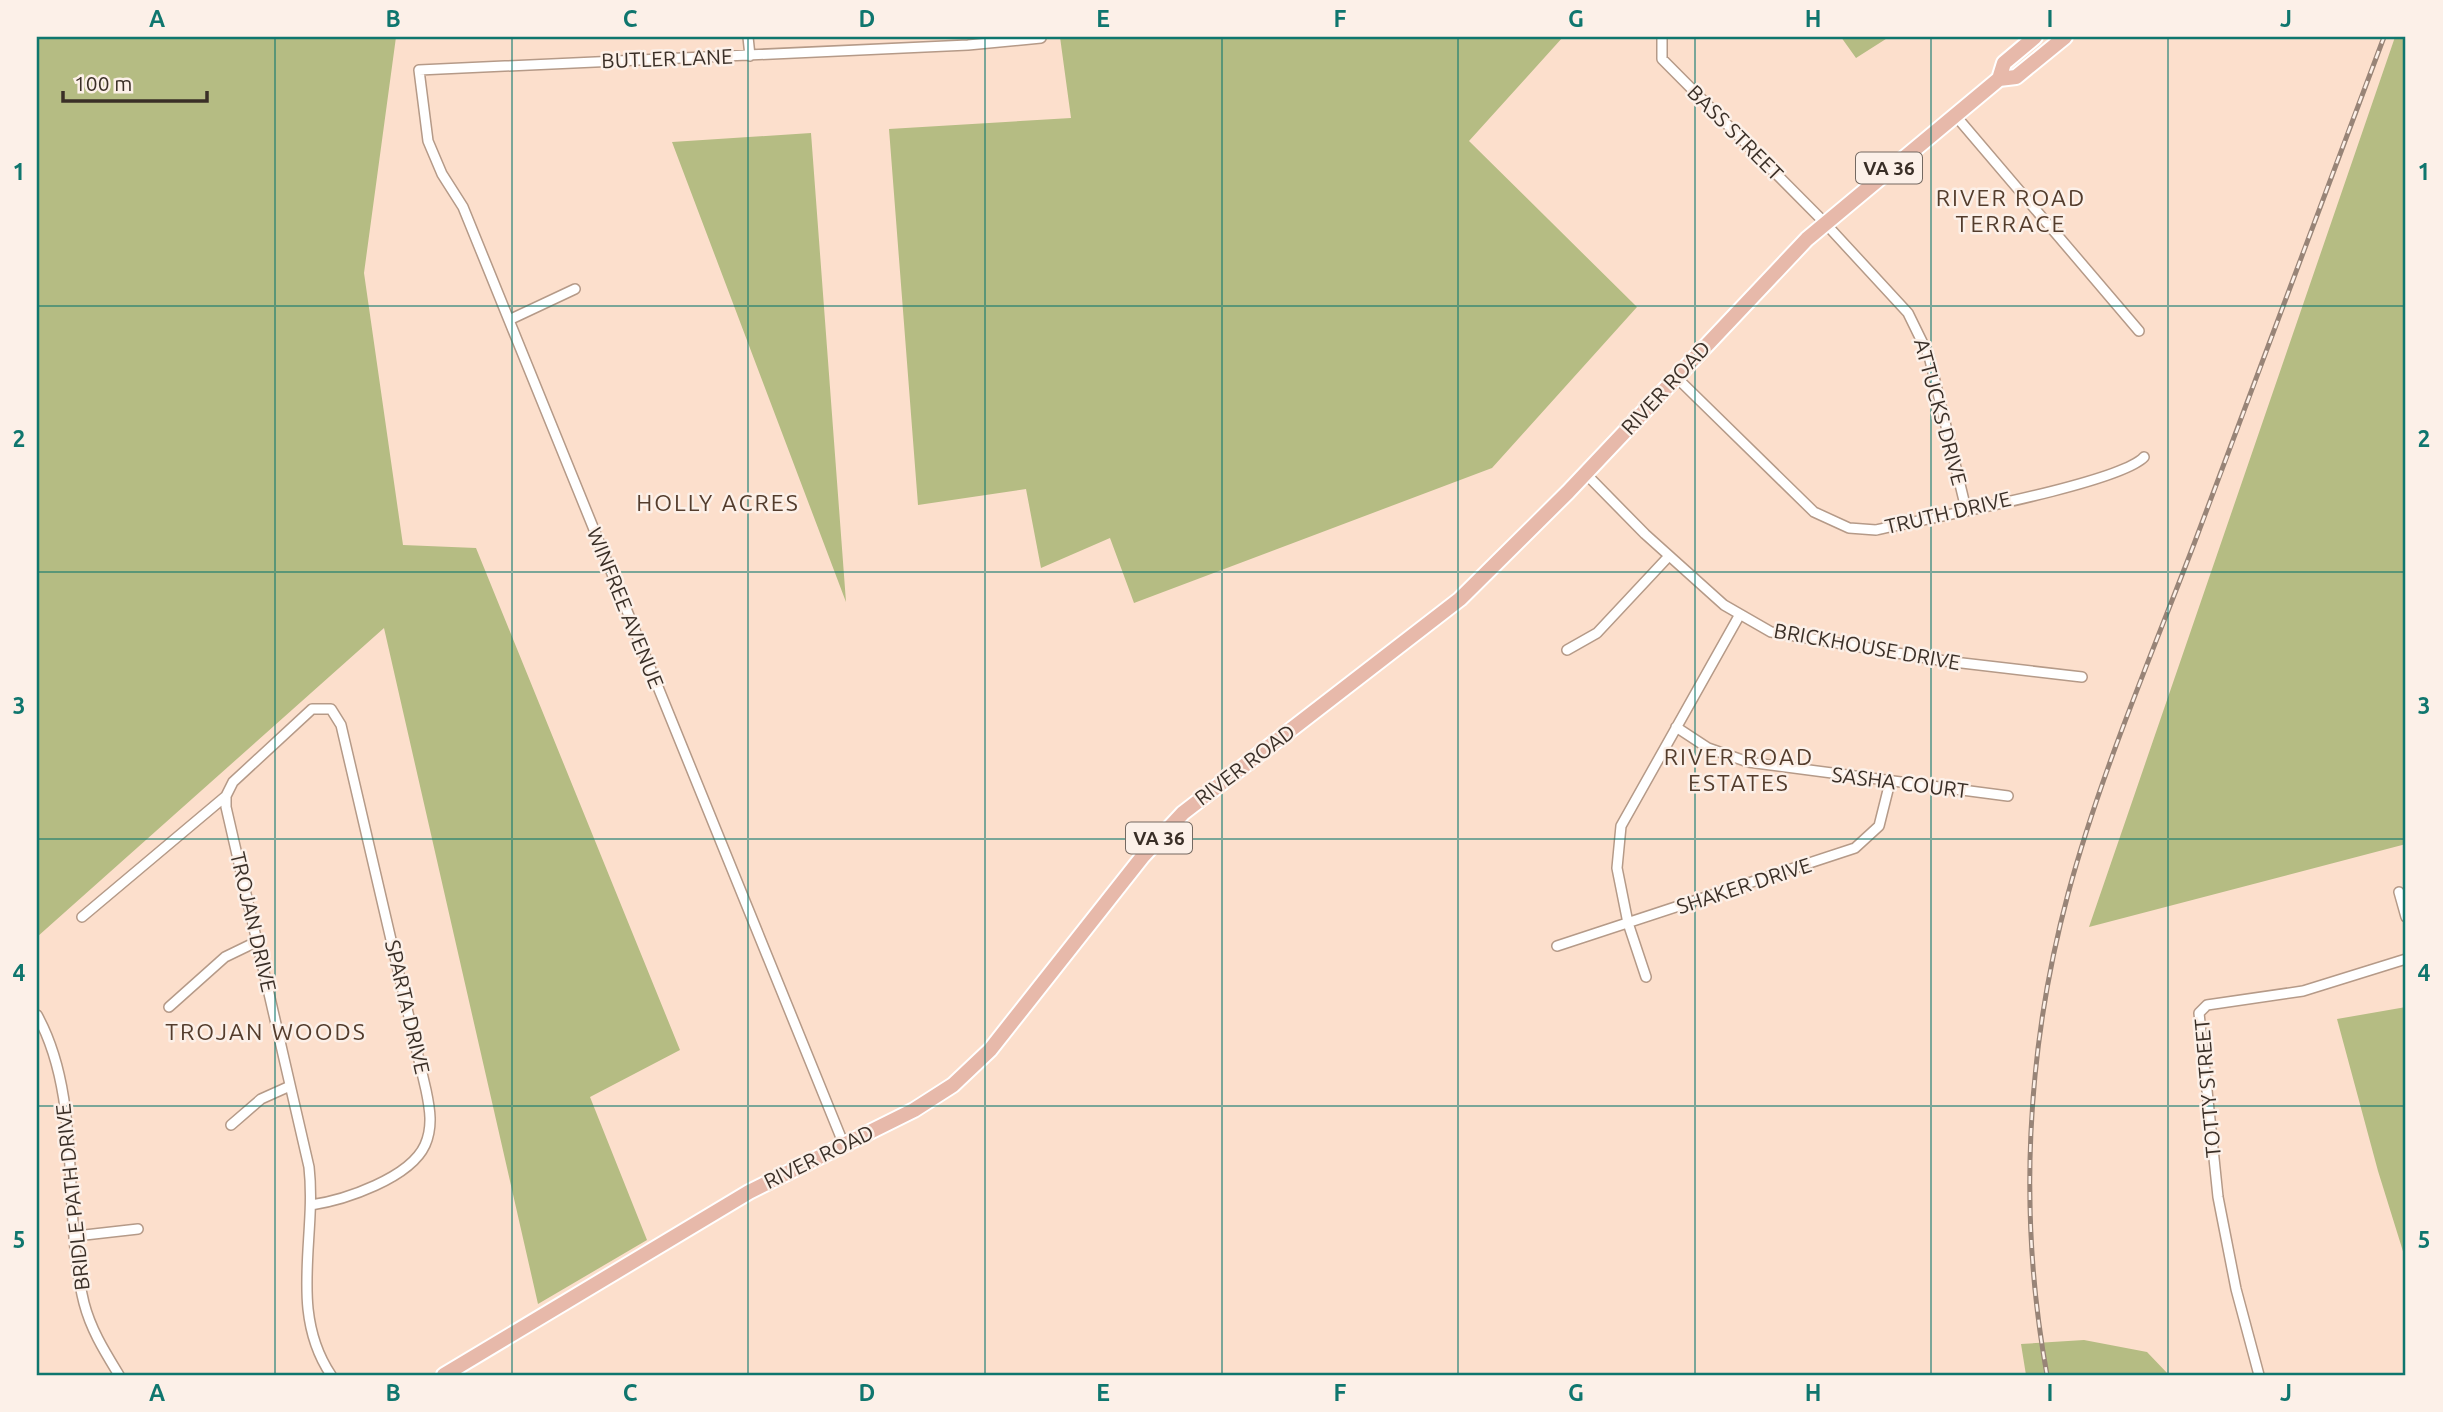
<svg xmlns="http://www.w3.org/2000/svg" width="2443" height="1412" font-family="Ubuntu,sans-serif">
<rect width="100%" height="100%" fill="#fcdfcc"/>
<path fill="#b5bc83" d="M37,37H396L364,273L403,545L476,548L680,1050L590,1097L647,1240L538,1304L384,628L37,937Z
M1060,37H1563L1469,141L1637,307L1492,468L1134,603L1110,538L1041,568L1026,489L918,505L889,129L1071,118Z
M1841,37H1889L1856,58Z
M2395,37H2406V844L2089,927Z
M811,133L846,602L672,142Z
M2406,1007V1261L2378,1171L2337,1019Z
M2084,1340L2147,1352L2169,1375H2026L2021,1344Z"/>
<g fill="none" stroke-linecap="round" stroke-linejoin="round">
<defs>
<path id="minor" d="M748,37L750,56
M1662,37V59L1825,223L1908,313L1929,356L1966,509
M1955,115L2139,331
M509,320L575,289
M1676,377L1814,512L1849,528L1876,530C1923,519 2119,484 2144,457
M1585,473L1645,534L1724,605L1771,632L1945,661L2082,677
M1567,650L1597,633L1669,556
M1676,727L1708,748L1748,762L2008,796
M226,796V807L309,1167C317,1238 288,1311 331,1375
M2399,892L2406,917
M82,917L226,796L233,782L312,709H331L341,725L426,1090C430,1109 433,1127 425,1145C410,1178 345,1200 311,1205
M1557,946L1855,848L1879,826L1890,782
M1646,977L1628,923L1617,868L1621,826L1739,616
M169,1007L225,957L258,941
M37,1015C84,1100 61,1212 84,1303C91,1330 105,1352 119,1375
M231,1125L261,1099L290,1086
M844,1145L463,207L442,174L428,141L419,70L968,45L1041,38
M76,1236L138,1229
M2259,1375L2236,1289L2218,1197L2199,1013L2207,1005L2303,991L2406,959"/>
<path id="primary" d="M1999,79L2016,77L2065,37
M444,1375L749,1192L914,1110L953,1085L990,1050L1143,856L1183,813L1460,599L1568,492L1807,239L1999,79L2004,63L2035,37"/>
</defs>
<use href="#minor" stroke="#b59a88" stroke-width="12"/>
<use href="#primary" stroke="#fff" stroke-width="18"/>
<use href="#minor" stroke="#fff" stroke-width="9"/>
<use href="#primary" stroke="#e7b9aa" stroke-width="14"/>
<defs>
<path id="rail" d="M2047,1375C2018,1216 2026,1051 2068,894C2100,775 2150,659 2194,544C2258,375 2320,206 2384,37"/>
</defs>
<use href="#rail" stroke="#988477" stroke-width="5"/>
<use href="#rail" stroke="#fcf0e8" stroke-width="2.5" stroke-dasharray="8" stroke-linecap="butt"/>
</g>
<path fill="none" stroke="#0f766e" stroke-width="2" stroke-opacity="0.55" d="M275,37V1375M512,37V1375M748,37V1375M985,37V1375M1222,37V1375M1458,37V1375M1695,37V1375M1931,37V1375M2168,37V1375M37,306H2406M37,572H2406M37,839H2406M37,1106H2406"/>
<g text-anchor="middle" stroke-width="5" stroke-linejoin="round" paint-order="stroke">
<g fill="#fcf0e8" stroke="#746961" stroke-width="2">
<rect x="1856" y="152.5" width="66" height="31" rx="5"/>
<rect x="1126" y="822.5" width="66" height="31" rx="5"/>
</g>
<g font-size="19" font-weight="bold" fill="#3a2f27">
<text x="1889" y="175">VA 36</text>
<text x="1159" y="845">VA 36</text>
</g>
<g font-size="21" fill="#3a2f27" stroke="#fcf0e8">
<text transform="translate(667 59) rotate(-2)" y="7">BUTLER LANE</text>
<text transform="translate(1735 133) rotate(45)" y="7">BASS STREET</text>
<text transform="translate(1666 388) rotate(-47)" y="7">RIVER ROAD</text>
<text transform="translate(1940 412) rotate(75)" y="7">ATTUCKS DRIVE</text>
<text transform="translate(1948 513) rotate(-13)" y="7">TRUTH DRIVE</text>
<text transform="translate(625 608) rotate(68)" y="7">WINFREE AVENUE</text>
<text transform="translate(1867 647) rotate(10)" y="7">BRICKHOUSE DRIVE</text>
<text transform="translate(1245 765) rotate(-37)" y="7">RIVER ROAD</text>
<text transform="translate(1900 783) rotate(7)" y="7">SASHA COURT</text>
<text transform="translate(1744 886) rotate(-18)" y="7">SHAKER DRIVE</text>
<text transform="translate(253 922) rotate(77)" y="7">TROJAN DRIVE</text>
<text transform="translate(407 1007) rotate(77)" y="7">SPARTA DRIVE</text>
<text transform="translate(2208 1088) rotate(-95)" y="7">TOTTY STREET</text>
<text transform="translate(819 1157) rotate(-26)" y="7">RIVER ROAD</text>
<text transform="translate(73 1197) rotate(-96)" y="7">BRIDLE PATH DRIVE</text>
</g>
<g font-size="23" letter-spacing="2" fill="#533c2c" stroke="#fcf0e8">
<text x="2011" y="206">RIVER ROAD<tspan x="2011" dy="26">TERRACE</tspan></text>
<text x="718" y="511">HOLLY ACRES</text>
<text x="1739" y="765">RIVER ROAD<tspan x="1739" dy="26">ESTATES</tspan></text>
<text x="266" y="1040">TROJAN WOODS</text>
</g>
</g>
<rect width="2443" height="1412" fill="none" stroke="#fcf0e8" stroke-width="77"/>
<path d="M63 91v10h144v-10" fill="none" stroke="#3a2f27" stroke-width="3.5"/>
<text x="74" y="91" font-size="21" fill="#3a2f27" stroke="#fcf0e8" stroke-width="5" paint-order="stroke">100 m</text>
<rect x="38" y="38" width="2366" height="1336" fill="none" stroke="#0f766e" stroke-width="2.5"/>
<g font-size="23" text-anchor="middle" font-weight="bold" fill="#0f766e">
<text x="157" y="27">A</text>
<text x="393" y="27">B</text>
<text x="630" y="27">C</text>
<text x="867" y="27">D</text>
<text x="1103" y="27">E</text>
<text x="1340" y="27">F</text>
<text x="1576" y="27">G</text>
<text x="1813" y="27">H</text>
<text x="2050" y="27">I</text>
<text x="2286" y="27">J</text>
<text x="19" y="180">1</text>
<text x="2424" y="180">1</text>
<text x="19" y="447">2</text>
<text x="2424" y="447">2</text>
<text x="19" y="714">3</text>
<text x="2424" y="714">3</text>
<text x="19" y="981">4</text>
<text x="2424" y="981">4</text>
<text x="19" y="1248">5</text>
<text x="2424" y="1248">5</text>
<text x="157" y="1401">A</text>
<text x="393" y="1401">B</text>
<text x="630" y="1401">C</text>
<text x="867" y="1401">D</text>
<text x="1103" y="1401">E</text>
<text x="1340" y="1401">F</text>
<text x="1576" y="1401">G</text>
<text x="1813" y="1401">H</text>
<text x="2050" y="1401">I</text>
<text x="2286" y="1401">J</text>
</g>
</svg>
